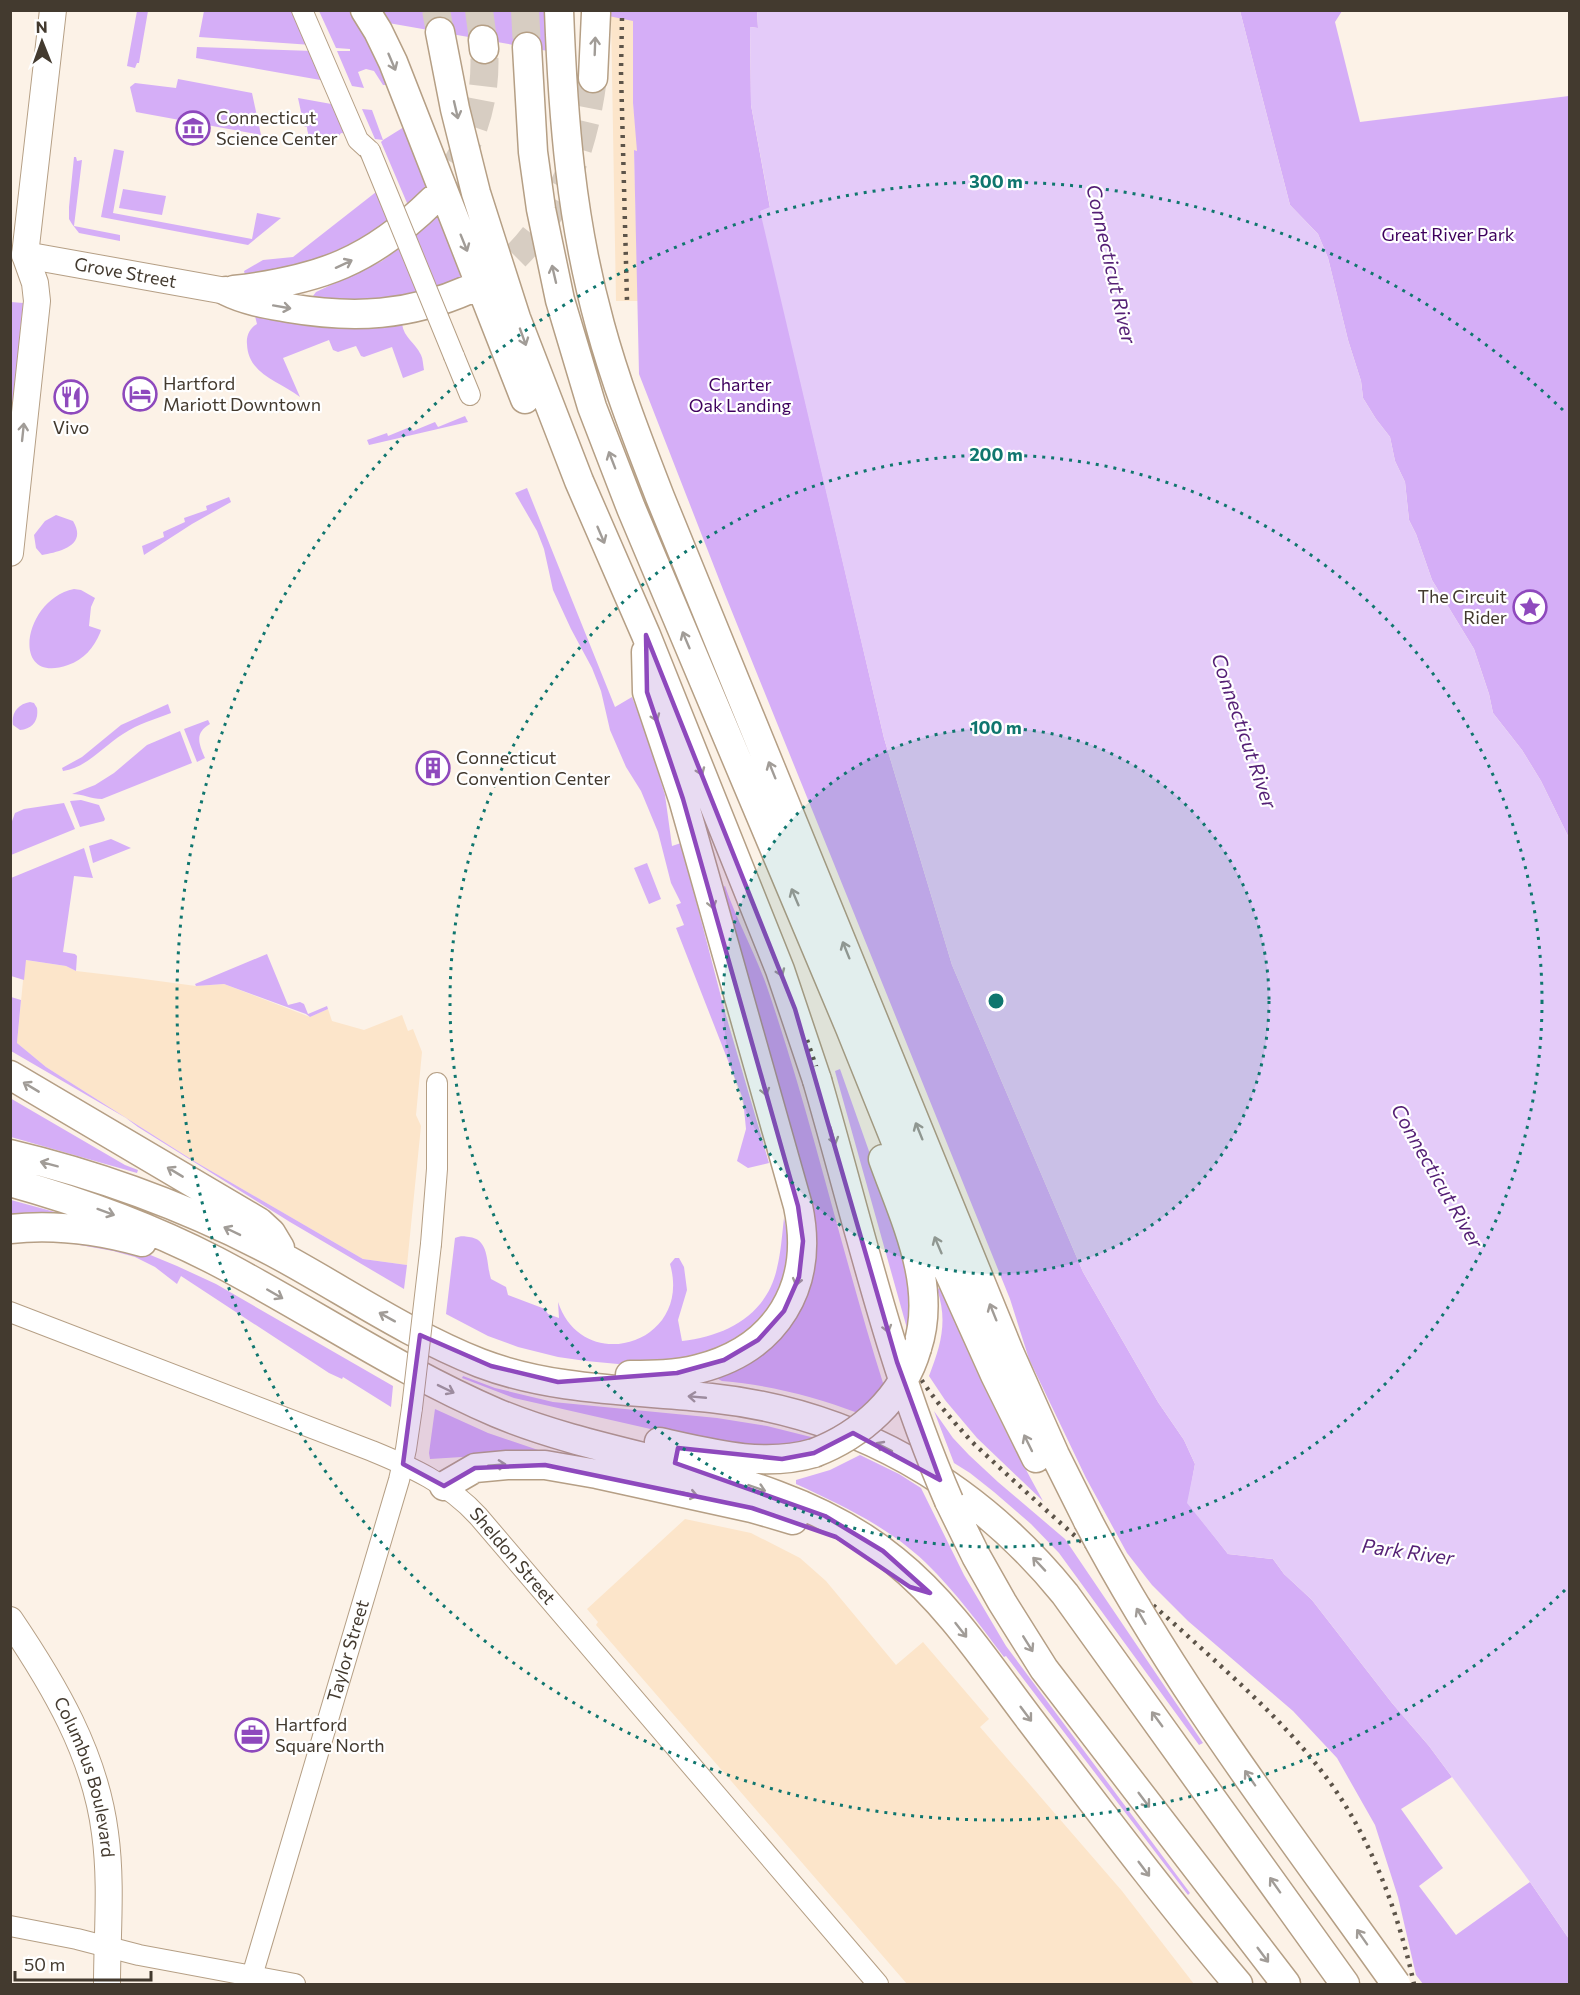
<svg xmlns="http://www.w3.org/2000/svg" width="1580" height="1995" font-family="Commissioner,sans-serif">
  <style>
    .built { fill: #fce5ca }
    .green { fill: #d5aef7 }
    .water { fill: #e4cbf9 }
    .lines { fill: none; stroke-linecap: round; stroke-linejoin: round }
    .highway-tunnel { stroke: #d7cdc2; stroke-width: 28; stroke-dasharray: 28 14; stroke-linecap: butt }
    .minor-casing { stroke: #b59f85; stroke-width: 22 }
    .major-casing { stroke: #b59f85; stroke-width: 28 }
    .highway-casing { stroke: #b59f85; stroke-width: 31 }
    .minor { stroke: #fff; stroke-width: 20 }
    .major { stroke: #fff; stroke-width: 26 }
    .highway { stroke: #fff; stroke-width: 28 }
    .rail { stroke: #5d5449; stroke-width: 4.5; stroke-dasharray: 3 6; stroke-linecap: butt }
    .minor-bridge-casing { stroke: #b59f85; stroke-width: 22; stroke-linecap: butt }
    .highway-bridge-casing { stroke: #b59f85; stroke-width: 31; stroke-linecap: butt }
    .minor-bridge { stroke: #fff; stroke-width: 20 }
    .highway-bridge { stroke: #fff; stroke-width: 28 }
    .oneway { stroke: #a19c97 }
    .marked { fill: #8e49bd; fill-opacity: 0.2; stroke: #8e49bd; stroke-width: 4.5; stroke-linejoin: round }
    .ring { fill: none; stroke: #0f766e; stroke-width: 3; stroke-dasharray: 3 6 }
    .labels { text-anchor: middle; stroke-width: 4.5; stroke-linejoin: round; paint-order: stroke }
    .poi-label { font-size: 18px; fill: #433a2f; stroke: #fff; text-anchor: start }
    .park-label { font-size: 18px; fill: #3e005d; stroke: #fff }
    .street-label { font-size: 18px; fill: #433a2f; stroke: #fff }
    .water-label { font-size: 20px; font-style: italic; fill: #541f75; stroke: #fff }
    .centre { fill: #0f766e; stroke: #fff; stroke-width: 3 }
    .ring-label { font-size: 18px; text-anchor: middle; font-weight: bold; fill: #0f766e; stroke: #fff; stroke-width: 4.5; stroke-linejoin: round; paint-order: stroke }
  </style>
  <rect width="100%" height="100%" fill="#fcf2e7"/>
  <!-- built -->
  <path class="built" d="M611 16 633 20V103L638 152 634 150 638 301H616Z
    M25 960 66 966 76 971 136 978 196 986 224 984 310 1017 328 1009 332 1021 364 1030 402 1015 408 1031 413 1029 422 1052 416 1115 421 1126 407 1265 363 1259 194 1161 46 1067 17 1043Z
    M685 1519 751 1533 800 1558 826 1581 896 1665 923 1642 989 1719 980 1727 1122 1891 1194 1984H907L596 1625 598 1622 587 1609Z"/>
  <!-- green -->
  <path class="green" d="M137 11H148L139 63H137L135 68 127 66Z
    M204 11H296L312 45 199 37Z
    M319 11H547L548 51 354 17 372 50 386 85H383L374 71 366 69 358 72 364 88 352 86 337 51H350V49L336 48Z
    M584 11H757L758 28 750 27 751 105 770 208 761 211 884 738 952 965 1083 1272 1158 1402 1184 1440 1195 1464 1188 1503 1228 1554 1273 1559 1284 1574 1312 1600 1392 1703 1429 1746 1452 1777 1401 1809 1443 1868 1419 1886 1456 1935 1530 1882 1569 1939V1984H1423L1416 1975 1398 1897 1375 1825 1337 1758 1293 1711 1188 1621 1152 1585 1127 1553 1086 1478 1029 1359 1010 1299 724 592 639 374 634 150 637 151 633 103V21Z
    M1240 11H1342L1335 22 1360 122 1569 96V838L1541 781 1522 750 1493 713 1489 694 1474 649 1432 580 1416 534 1409 520 1405 482 1395 461 1390 437 1376 419 1363 398 1361 381 1348 340 1328 258 1318 234 1290 205Z
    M197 47 313 51 326 81 196 58Z
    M178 79 252 93 261 135 136 112 130 87 135 83 176 88Z
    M298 98 337 105 350 134 341 133C332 148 307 146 307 127L304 126Z
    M362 109 372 110 383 140 404 127 429 190 410 210 381 142 383 140 375 139Z
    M114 149 124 151 113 213 252 239 257 213 281 218 248 245 101 217Z
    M74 157H76L77 161 82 160 74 226 120 235V241L79 233 72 224 69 219V207Z
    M123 189 166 196 162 215 119 208Z
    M376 192 390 228 317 266 245 275 244 271 263 260 293 257Z
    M438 211 467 283 400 303 315 298 313 296 316 292 382 261 409 241Z
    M11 302 23 303 11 422 10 302Z
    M255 316 348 327 371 328 402 324C404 338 415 342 421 355 423 359 423 365 424 370L403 378 392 347 364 357 361 356 356 346 338 352 333 350 329 340 283 358 300 397C280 381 248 375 247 344 246 336 250 328 257 324Z
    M465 416 468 422 369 445 367 440 387 433 388 436 410 427 413 431 435 422 438 427Z
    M527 488 615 707 632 697 646 733 665 795 672 846 681 843 725 1012 769 1163 748 1168 737 1161 746 1129 743 1099 676 928 684 925 676 905 681 903 671 883 658 832 641 791 626 767 610 730 601 691 592 668 571 629 553 590 544 549 537 531 515 493Z
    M229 497 231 502 192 524 144 555 142 546 164 537 163 532 185 522 184 518 207 510 206 506Z
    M56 515 73 521C88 546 59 552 42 555L36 548 34 535 45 521Z
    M74 589 81 590 95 598 91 607 89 626 101 630 100 633C94 647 84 660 68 665 9 686 23 599 74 589Z
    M30 702 34 703 37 708C39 721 32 729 20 730L13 725C11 713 18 704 30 702Z
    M168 704 171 713C155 719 138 724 123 734 104 746 86 768 63 771L62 768 82 757 121 725Z
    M208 720 210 724C194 733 199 744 205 758L197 762 184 729Z
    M180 731 192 763 102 799C91 799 83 794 72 794L95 785 114 773 147 745Z
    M81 800 99 805 105 819 104 821 80 827 70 801Z
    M64 803 75 829 11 855V824L15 813 24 809Z
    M111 839 131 848 93 863 89 846Z
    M84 848 93 878 74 876 63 952 75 954 77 956 76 971 66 966 26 960 24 980 11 976V878Z
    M647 863 661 899 649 904 634 868Z
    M725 886C737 921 755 953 767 987 812 1118 842 1254 884 1386L858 1413C813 1396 769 1385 722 1381L718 1379 717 1375 805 1298 721 888Z
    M267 954 288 1005 300 1002 304 1004 308 1014 327 1006 328 1009 310 1017 306 1014 224 984 196 986 195 984Z
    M11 997 21 1000 17 1043 46 1067 194 1161 363 1259 407 1265 404 1289 290 1222 138 1127 126 1118 11 1051Z
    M840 1069 870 1154 910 1274 908 1332 836 1075 835 1071Z
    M10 1098 125 1165 138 1170 137 1173 11 1137Z
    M11 1200 88 1221H11Z
    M784 1218 791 1250 781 1292 758 1325 726 1347 680 1359 618 1364 586 1361 558 1357 518 1347 488 1336 446 1314 455 1238C460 1236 463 1236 469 1237 490 1239 486 1264 491 1279L506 1287 508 1295 545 1309 548 1314 559 1318 558 1302C583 1377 693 1344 670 1264L675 1258H679L684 1267 687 1290 678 1320 682 1341C726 1336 767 1315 777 1268 781 1252 782 1235 784 1218Z
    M51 1235 148 1254 177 1266 216 1284 393 1386 391 1407 343 1377 342 1379 329 1373 181 1276 177 1284 155 1267 135 1257 113 1251 52 1240 11 1243 10 1240Z
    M942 1287C969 1361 1005 1432 1043 1501L977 1438 945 1400 929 1376C941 1345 948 1321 937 1289Z
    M463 1376 495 1388 553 1402 717 1418 767 1426 815 1438 784 1449 721 1445 514 1398 462 1378Z
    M435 1409 488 1433 544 1452 430 1459 429 1453Z
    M934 1411 953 1438 969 1455 998 1482 1065 1539 1203 1743 1199 1745 1059 1553 1031 1524 994 1492 970 1473 954 1463Z
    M860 1455 899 1474 921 1488 964 1575 1006 1646 1190 1893 1188 1895 1006 1656 1004 1657C979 1624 955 1591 925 1562 888 1527 842 1505 796 1484V1480L830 1470Z"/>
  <!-- water -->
  <path class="water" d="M757 11H1240L1290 205 1318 234 1328 258 1348 340 1361 381 1363 398 1376 419 1390 437 1395 461 1405 482 1409 520 1416 534 1432 580 1474 649 1489 694 1493 713 1522 750 1541 781 1569 838V1939L1530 1882 1429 1746 1392 1703 1312 1600 1284 1574 1273 1559 1228 1554 1187 1503 1195 1464 1184 1440 1158 1402 1083 1272 952 965 884 738 760 211 770 207 751 105 750 27 758 28Z"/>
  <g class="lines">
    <!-- highway-tunnel -->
    <path class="highway-tunnel" d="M436 10 440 32
      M479 10 483 40
      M525 10 527 47
      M433 200C467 155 488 107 484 49
      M483 283C552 238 583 158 593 78"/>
    <defs>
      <g id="minor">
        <path d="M302 10 355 133 358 140 370 151"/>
        <path d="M454 356 470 395"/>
        <path d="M431 1244 437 1169V1083"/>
        <path id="s1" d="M10 1312 372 1451C411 1467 449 1484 478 1516L878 1984"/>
        <path d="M10 1926 77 1939 139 1955 295 1984"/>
        <path id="s2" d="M252 1976 399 1480 406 1449 412 1408"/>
      </g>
      <g id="major">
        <path id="s3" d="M25 255 226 291"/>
        <path d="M10 553 37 301 35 283 25 255 53 10"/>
        <path id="s4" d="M10 1620C54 1685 95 1754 105 1833 112 1883 107 1934 107 1984"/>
      </g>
      <path id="highway" d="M365 10 378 31 393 62 525 399
        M559 10C563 119 571 220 600 325 616 384 638 440 660 497L1010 1354 1055 1455 1088 1521
        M440 32 455 109 476 193 516 318 579 481 646 635 780 970 817 1080
        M483 40 484 49
        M527 47 533 152 541 209 560 300 592 407 631 508 850 1028 945 1264 995 1375 1036 1458
        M593 78 596 13
        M234 290C320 280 371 261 433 200
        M226 291C246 301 267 304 289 308 354 319 409 316 470 289
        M10 1075 259 1222 271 1233 280 1248
        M10 1154C103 1176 189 1208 273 1252 342 1289 407 1334 480 1363 553 1391 634 1390 711 1398 853 1413 975 1483 1065 1594L1345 1984
        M883 1159C904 1218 938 1285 917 1348
        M10 1182C82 1202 150 1227 216 1261 310 1310 399 1371 497 1413 627 1467 781 1467 894 1560 949 1604 989 1666 1031 1721 1099 1810 1166 1899 1238 1984
        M10 1229C55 1224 99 1230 142 1242
        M630 1375C653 1375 675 1375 698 1369 777 1349 815 1286 798 1206L683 799 647 692 646 652
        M659 1442C709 1453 763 1468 814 1453
        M444 1486 475 1468 507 1465H545L597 1474 752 1508 793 1520
        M949 1501 976 1556 1002 1602 1044 1669 1286 1984"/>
    </defs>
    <!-- minor casing -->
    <use href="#minor" class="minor-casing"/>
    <!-- major casing -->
    <use href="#major" class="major-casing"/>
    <!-- highway casing -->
    <use href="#highway" class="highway-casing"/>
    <!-- minor -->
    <use href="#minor" class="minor"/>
    <!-- major -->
    <use href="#major" class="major"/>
    <!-- highway -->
    <use href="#highway" class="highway"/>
    <!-- rail -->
    <path class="rail" d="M622 18 621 72 627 301
      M807 1040 822 1084 891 1321C912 1373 934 1400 971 1441 1039 1505 1110 1567 1180 1629 1235 1679 1291 1727 1334 1788 1374 1846 1399 1916 1414 1984"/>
    <defs>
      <path id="minor-bridge" d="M370 151 454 356
        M412 1408 431 1244"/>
      <path id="highway-bridge" d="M817 1080C858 1221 890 1366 949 1501
        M814 1453C861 1435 903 1398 917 1348
        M1088 1521C1174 1685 1289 1833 1396 1984"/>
    </defs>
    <!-- minor-bridge casing -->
    <use href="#minor-bridge" class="minor-bridge-casing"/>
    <!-- highway-bridge casing -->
    <use href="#highway-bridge" class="highway-bridge-casing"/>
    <!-- minor-bridge -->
    <use href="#minor-bridge" class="minor-bridge"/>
    <!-- highway-bridge -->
    <use href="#highway-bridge" class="highway-bridge"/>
  </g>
  <!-- one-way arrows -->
  <defs><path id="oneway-shaft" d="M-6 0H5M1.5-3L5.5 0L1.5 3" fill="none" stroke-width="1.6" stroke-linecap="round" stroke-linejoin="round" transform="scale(1.5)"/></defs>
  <g class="oneway">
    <use href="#oneway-shaft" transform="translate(595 46) rotate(-88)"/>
    <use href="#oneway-shaft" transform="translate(392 62) rotate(67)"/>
    <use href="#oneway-shaft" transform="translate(456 110) rotate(77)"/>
    <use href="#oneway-shaft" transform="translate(464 243) rotate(68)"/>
    <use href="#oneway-shaft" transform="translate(344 264) rotate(-25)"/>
    <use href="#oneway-shaft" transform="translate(554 274) rotate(-103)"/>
    <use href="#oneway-shaft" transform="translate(282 307) rotate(10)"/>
    <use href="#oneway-shaft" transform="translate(523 337) rotate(70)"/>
    <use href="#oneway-shaft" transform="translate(23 432) rotate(-84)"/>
    <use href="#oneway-shaft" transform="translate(612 460) rotate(-111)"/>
    <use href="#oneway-shaft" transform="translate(601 535) rotate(67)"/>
    <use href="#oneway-shaft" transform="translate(686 640) rotate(-113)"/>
    <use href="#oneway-shaft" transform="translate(654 713) rotate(69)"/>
    <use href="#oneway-shaft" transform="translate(699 767) rotate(68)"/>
    <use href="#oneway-shaft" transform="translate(772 770) rotate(-112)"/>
    <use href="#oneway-shaft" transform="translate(795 897) rotate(-113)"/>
    <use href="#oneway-shaft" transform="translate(711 900) rotate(75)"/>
    <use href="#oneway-shaft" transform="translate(846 950) rotate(-112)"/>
    <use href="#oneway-shaft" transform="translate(779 968) rotate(68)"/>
    <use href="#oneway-shaft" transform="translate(31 1087) rotate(-149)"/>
    <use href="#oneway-shaft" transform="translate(764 1087) rotate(74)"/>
    <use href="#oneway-shaft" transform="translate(919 1131) rotate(-112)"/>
    <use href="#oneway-shaft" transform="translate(833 1136) rotate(74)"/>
    <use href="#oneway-shaft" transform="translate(49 1164) rotate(-165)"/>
    <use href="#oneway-shaft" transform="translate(175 1172) rotate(-149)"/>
    <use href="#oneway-shaft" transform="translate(106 1212) rotate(20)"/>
    <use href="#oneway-shaft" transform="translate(232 1231) rotate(-154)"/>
    <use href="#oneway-shaft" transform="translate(938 1245) rotate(-113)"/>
    <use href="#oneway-shaft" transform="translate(798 1277) rotate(104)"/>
    <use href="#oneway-shaft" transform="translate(275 1294) rotate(30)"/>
    <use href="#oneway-shaft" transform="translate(993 1312) rotate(-112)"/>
    <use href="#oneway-shaft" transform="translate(387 1317) rotate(-151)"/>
    <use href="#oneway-shaft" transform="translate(886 1324) rotate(74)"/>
    <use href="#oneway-shaft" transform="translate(446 1389) rotate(26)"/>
    <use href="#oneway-shaft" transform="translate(697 1397) rotate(-175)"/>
    <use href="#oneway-shaft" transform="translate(1028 1443) rotate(-116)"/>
    <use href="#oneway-shaft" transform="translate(884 1447) rotate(-153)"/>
    <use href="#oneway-shaft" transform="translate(497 1465) rotate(-5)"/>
    <use href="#oneway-shaft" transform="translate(757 1488) rotate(19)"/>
    <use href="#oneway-shaft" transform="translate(689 1494) rotate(13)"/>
    <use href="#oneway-shaft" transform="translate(1039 1564) rotate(-133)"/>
    <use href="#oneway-shaft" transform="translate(1141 1616) rotate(-120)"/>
    <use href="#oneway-shaft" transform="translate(961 1630) rotate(52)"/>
    <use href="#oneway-shaft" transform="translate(1028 1644) rotate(58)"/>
    <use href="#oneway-shaft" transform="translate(1026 1714) rotate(53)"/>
    <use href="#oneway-shaft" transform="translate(1157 1719) rotate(-126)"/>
    <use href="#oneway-shaft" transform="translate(1250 1778) rotate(-125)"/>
    <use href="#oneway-shaft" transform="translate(1144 1800) rotate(53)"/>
    <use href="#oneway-shaft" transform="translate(1144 1869) rotate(53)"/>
    <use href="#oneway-shaft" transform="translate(1275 1885) rotate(-125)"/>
    <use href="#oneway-shaft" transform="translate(1362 1937) rotate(-125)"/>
    <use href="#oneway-shaft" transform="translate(1263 1955) rotate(53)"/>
  </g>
  <!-- marked area -->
  <path class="marked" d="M646 635 795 1009 897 1362 940 1480 853 1433 814 1453 782 1459 678 1448 675 1463 825 1516 883 1551 930 1593 910 1587 836 1537 752 1508 545 1465 475 1468 444 1486 403 1464 420 1335 491 1366 558 1382 677 1373 724 1360 758 1340 784 1311 799 1277 803 1241 798 1206 683 799 647 692Z"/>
  <!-- distance rings -->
  <circle cx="996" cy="1001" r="273" fill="#0f766e" fill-opacity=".12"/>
  <g class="ring">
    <circle cx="996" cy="1001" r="273"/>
    <circle cx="996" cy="1001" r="546"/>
    <path d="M1565 1590A819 819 0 1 1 1565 412"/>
  </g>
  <!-- icons -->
  <defs>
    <symbol id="museum-ring" viewBox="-11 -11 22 22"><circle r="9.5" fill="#fff" stroke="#8e49bd" stroke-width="1.5"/><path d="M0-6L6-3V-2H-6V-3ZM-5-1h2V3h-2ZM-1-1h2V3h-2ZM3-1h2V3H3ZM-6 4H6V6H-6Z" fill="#8e49bd"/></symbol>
    <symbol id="hotel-ring" viewBox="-11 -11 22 22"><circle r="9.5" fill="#fff" stroke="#8e49bd" stroke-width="1.5"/><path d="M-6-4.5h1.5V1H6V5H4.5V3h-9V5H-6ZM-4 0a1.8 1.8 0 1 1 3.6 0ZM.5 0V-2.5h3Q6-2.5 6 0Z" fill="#8e49bd"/></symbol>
    <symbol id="restaurant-ring" viewBox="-11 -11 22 22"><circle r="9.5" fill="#fff" stroke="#8e49bd" stroke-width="1.5"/><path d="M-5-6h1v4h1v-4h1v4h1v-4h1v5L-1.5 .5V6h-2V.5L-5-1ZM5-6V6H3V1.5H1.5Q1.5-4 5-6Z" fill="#8e49bd"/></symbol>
    <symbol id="sight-ring" viewBox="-11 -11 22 22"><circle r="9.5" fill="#fff" stroke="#8e49bd" stroke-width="1.5"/><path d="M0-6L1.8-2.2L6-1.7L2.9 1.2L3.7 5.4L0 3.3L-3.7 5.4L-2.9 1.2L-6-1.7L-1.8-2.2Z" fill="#8e49bd"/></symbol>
    <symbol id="building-ring" viewBox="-11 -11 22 22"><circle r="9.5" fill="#fff" stroke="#8e49bd" stroke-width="1.5"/><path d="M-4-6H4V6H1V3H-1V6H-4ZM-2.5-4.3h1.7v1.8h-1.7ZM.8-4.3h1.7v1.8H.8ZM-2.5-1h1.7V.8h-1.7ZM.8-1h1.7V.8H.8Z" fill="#8e49bd"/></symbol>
    <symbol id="office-ring" viewBox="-11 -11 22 22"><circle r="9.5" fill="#fff" stroke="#8e49bd" stroke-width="1.5"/><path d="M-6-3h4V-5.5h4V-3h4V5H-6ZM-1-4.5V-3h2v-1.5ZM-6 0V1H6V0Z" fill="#8e49bd"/></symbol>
  </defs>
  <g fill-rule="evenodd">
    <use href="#museum-ring" x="174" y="109" width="38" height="38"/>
    <use href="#hotel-ring" x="121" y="375" width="38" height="38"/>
    <use href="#restaurant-ring" x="52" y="378" width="38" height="38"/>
    <use href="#sight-ring" x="1511" y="588" width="38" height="38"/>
    <use href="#building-ring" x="414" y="749" width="38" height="38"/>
    <use href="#office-ring" x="233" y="1716" width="38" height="38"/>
  </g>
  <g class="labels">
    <!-- poi labels -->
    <g class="poi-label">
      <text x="216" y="124">Connecticut<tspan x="216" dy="21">Science Center</tspan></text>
      <text x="163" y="390">Hartford<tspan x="163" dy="21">Mariott Downtown</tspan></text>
      <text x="71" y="434" text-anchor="middle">Vivo</text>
      <text x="1507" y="603" text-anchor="end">The Circuit<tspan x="1507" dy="21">Rider</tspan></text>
      <text x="456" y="764">Connecticut<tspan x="456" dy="21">Convention Center</tspan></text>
      <text x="275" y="1731">Hartford<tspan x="275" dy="21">Square North</tspan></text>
    </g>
    <!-- park labels -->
    <g class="park-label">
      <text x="1448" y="241">Great River Park</text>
      <text x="740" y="391">Charter<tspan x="740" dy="21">Oak Landing</tspan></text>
    </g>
    <!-- street labels -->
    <g class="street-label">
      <text dy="6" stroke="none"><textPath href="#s3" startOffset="102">Grove Street</textPath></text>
      <text dy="6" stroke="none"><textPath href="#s1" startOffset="566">Sheldon Street</textPath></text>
      <text dy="6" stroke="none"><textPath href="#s2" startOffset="339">Taylor Street</textPath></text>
      <text dy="6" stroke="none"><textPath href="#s4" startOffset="176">Columbus Boulevard</textPath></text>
    </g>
    <!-- water labels -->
    <g class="water-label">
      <text transform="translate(1111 264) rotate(77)" y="7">Connecticut River</text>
      <text transform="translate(1244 731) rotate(71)" y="7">Connecticut River</text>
      <text transform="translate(1437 1176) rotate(60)" y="7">Connecticut River</text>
      <text transform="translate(1408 1552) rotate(8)" y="7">Park River</text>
    </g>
  </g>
  <circle cx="996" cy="1001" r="9" class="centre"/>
  <g class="ring-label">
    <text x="996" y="188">300 m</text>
    <text x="996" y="461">200 m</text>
    <text x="996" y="734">100 m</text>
  </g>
  <!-- border -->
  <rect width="1580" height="1995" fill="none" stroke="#433a2f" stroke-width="24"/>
  <!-- north arrow -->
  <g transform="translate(42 42) rotate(359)" stroke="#ffffff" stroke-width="4.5" paint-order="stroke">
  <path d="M0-4.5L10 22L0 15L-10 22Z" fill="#433a2f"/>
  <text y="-9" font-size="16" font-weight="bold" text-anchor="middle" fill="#433a2f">N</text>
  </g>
  <!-- scale -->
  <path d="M15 1971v9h136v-9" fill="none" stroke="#433a2f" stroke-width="3"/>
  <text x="24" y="1971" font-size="18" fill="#433a2f" stroke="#ffffff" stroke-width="4.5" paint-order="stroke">50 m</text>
</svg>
